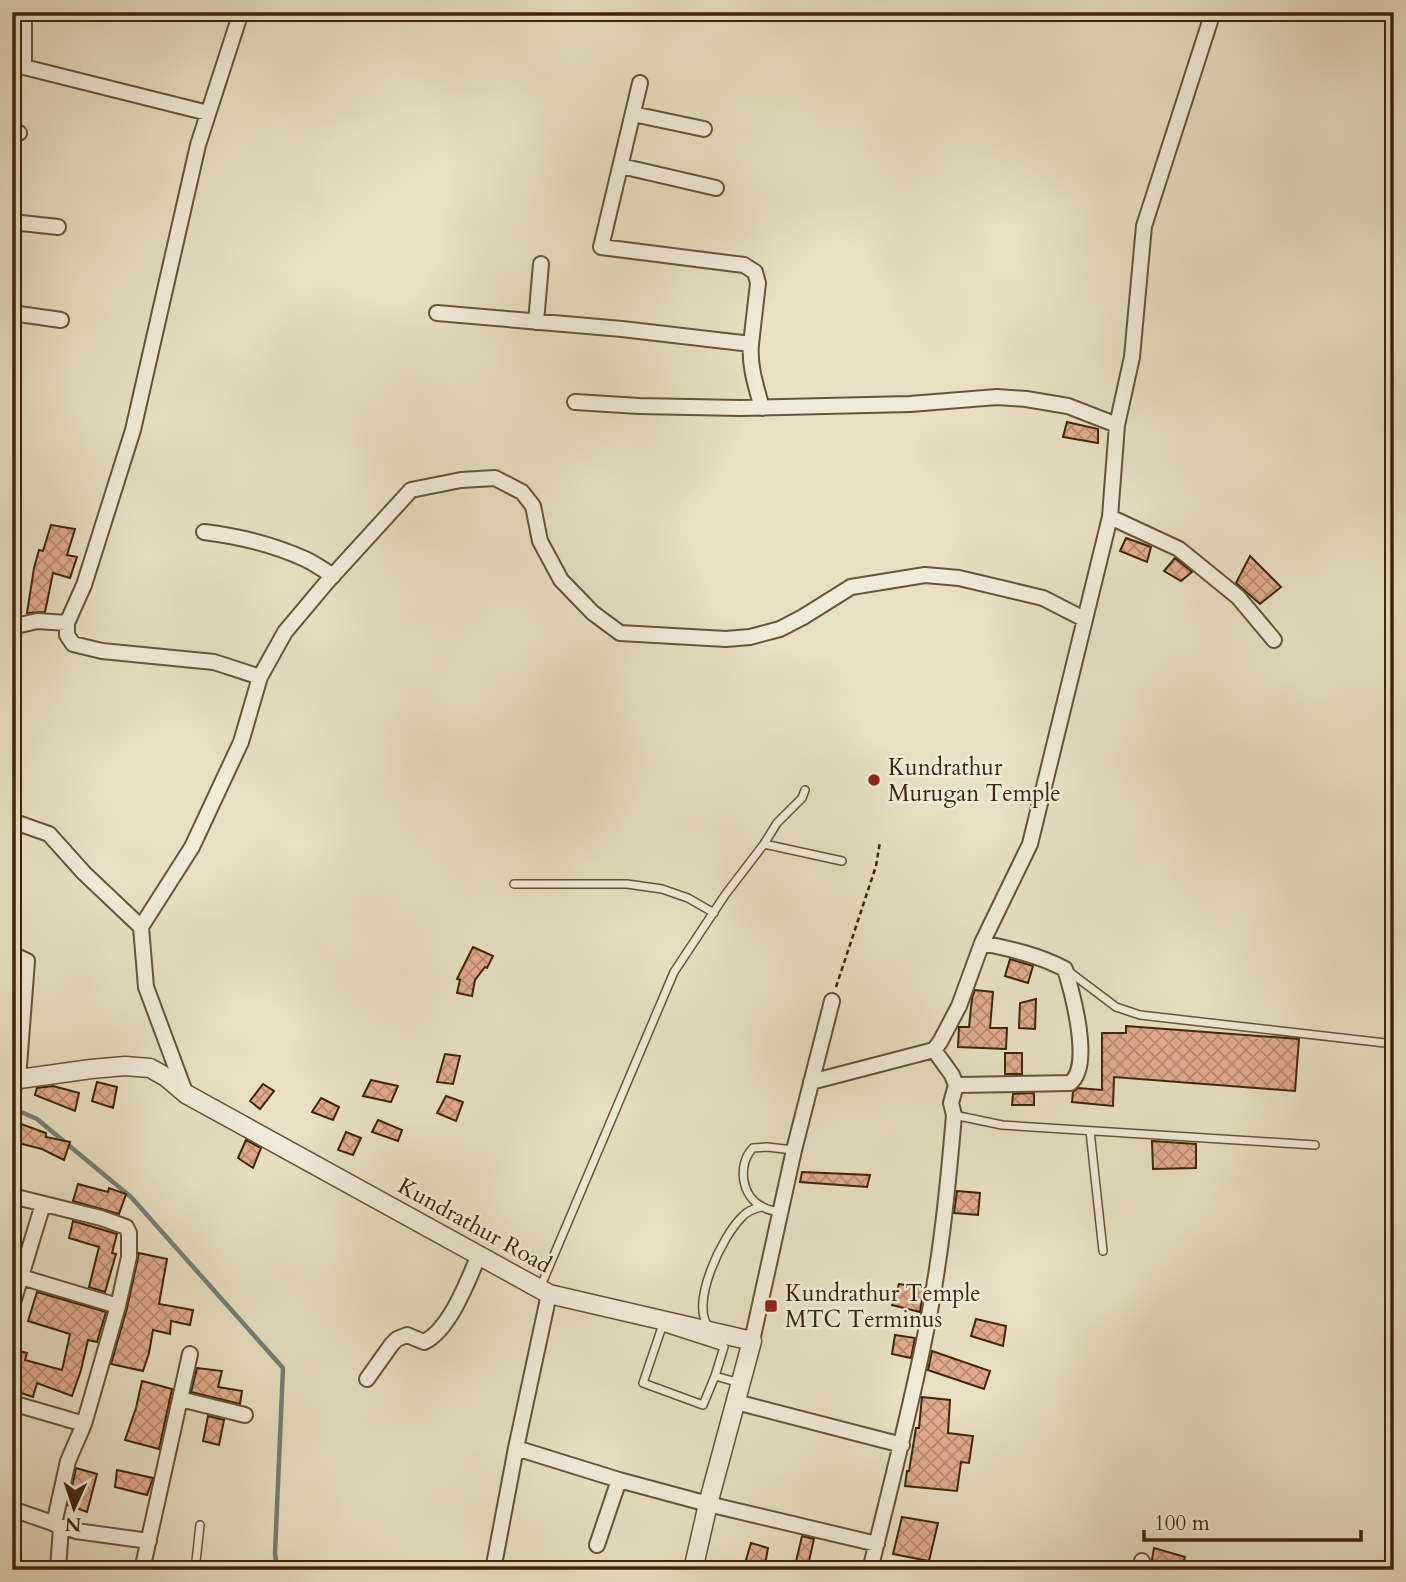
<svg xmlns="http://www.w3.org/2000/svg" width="1406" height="1582" font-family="Cardo,serif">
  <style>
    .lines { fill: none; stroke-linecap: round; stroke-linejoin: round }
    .stream { stroke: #757f75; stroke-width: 4.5 }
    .building { fill: url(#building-cross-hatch); stroke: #3e250b; stroke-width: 2 }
    .service-casing { stroke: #685439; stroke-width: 10 }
    .minor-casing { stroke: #685439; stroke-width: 18 }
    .tertiary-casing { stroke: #685439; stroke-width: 21 }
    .path { stroke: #3e250b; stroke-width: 2.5; stroke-dasharray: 5 3.5; stroke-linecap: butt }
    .service { stroke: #f0ead9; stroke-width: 7 }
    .minor { stroke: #f0ead9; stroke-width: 14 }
    .tertiary { stroke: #f0ead9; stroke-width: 18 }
    .poi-dot { fill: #8f2418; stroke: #f0ead9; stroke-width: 2.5 }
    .labels { text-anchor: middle; stroke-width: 5; stroke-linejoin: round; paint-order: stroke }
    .poi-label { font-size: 23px; fill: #3e250b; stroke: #f0ead9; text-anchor: start }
    .street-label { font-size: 23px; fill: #3e250b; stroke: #f0ead9 }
  </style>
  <defs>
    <pattern id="building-cross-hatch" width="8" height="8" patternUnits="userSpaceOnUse" patternTransform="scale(1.75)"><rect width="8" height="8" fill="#e2ab8e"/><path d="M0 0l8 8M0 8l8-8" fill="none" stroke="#b98b72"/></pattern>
  </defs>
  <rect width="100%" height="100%" fill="#e8dfc4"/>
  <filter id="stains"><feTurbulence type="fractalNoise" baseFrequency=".00286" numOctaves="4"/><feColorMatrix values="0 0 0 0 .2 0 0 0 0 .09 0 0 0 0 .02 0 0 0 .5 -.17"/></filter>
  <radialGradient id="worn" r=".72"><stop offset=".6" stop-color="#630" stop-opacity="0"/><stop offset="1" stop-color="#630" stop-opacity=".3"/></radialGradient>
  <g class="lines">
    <!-- stream -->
    <path class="stream" d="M12 1108 37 1119 131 1197 283 1368 275 1553 277 1570"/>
  </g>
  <!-- building -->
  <path class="building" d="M1067 422 1098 429V443L1063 437Z
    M51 525 75 529 67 555 77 557 70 578 53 573 45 612 27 613 34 568 39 550 43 551Z
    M1126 538 1151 547 1147 562 1120 551Z
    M1250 556 1281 587 1260 604 1236 583Z
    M1175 558 1192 572 1181 581 1164 571Z
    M473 947 493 956 487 968 485 967 475 980 472 996 457 993 460 980 457 979Z
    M1010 959 1033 966 1028 983 1005 976Z
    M975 990 993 992 990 1028H1007L1006 1049 958 1047 959 1027H969L972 998Z
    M1036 999 1035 1029 1019 1028 1020 1003Z
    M1126 1026 1299 1039 1295 1091 1114 1077 1113 1106 1072 1102 1073 1092 1078 1088 1102 1090V1033H1126Z
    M1005 1053H1022V1074H1005Z
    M445 1054 460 1056 453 1084 437 1082Z
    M371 1080 398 1086 391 1102 363 1096Z
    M97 1082 117 1087 113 1108 92 1101Z
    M263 1084 274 1091 260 1109 250 1101Z
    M53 1086 79 1093 75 1111 35 1095 37 1088Z
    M1034 1093V1105H1012L1013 1094Z
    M446 1096 463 1102 456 1121 437 1113Z
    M321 1098 339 1107 333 1120 312 1112Z
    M378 1120 402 1130 398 1141 372 1132Z
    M21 1124 46 1133V1137L70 1142 64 1160 42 1149 18 1143Z
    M346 1132 361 1138 353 1155 338 1150Z
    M246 1140 261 1148 253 1168 238 1158Z
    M1152 1141 1196 1144V1168L1153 1169Z
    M802 1172 870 1175 867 1187 800 1182Z
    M78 1184 108 1192 109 1188 126 1194 119 1214 73 1201Z
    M957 1191 980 1193 978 1215 954 1213Z
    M73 1221 117 1234 112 1253 116 1254 105 1292 89 1287 99 1247 69 1238Z
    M139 1253 167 1259 159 1304 193 1310 190 1325 171 1321 170 1334 153 1330 149 1353 143 1371 111 1364 127 1308Z
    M899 1284 924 1288 920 1312 892 1305Z
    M37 1292 106 1312 97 1342 88 1340 81 1370 72 1396 37 1383 33 1397 12 1390V1349L27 1353 25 1360 62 1370 70 1334 28 1321Z
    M976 1319 1006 1326 1003 1346 971 1336Z
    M895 1335 915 1338 911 1358 892 1354Z
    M932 1351 990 1371 984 1389 928 1370Z
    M197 1368 222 1371 218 1387 242 1391 240 1404 191 1392Z
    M142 1381 172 1389 159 1449 125 1440 136 1408Z
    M922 1397 950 1400 948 1433 973 1436 969 1463 961 1462 957 1491 905 1486 907 1471H909L916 1428H919Z
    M208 1416 224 1420 219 1445 203 1441Z
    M76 1468 97 1474 87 1512 68 1505Z
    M117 1470 153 1478 147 1495 115 1487Z
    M902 1517 938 1523 929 1561 893 1554Z
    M802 1536 814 1539 807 1570H794Z
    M751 1543 768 1548 764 1570H743Z
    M1154 1548 1185 1557 1181 1570H1169L1151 1565Z"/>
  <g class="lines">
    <defs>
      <path id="service" d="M764 844 842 861
        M514 884H627L662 889 688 898 714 913
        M1067 970 1116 1007 1140 1015 1394 1044
        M954 1115 1002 1125 1315 1145
        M1090 1131 1103 1251
        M780 1212C774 1211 768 1210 763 1207 741 1197 737 1164 753 1148L767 1147 794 1150
        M540 1288 674 972 725 895 764 844 777 823 802 798 805 790
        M709 1327C689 1304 723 1235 742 1217 747 1211 753 1209 761 1207
        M715 1376 724 1347 662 1327 643 1383 703 1405 715 1376 740 1383
        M195 1570 200 1525"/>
      <path id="minor" d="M24 12V67L208 113
        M241 12 198 145 133 430 84 585 67 623V635L73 644 102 651 214 662 260 677
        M640 83 601 247 744 265 755 272 758 283 751 344
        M633 114 704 129
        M12 131 19 133
        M621 166 716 188
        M12 222 58 227
        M12 313 61 320
        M437 313 622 329 751 344C749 366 756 386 762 408
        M536 322 541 264
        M575 402 639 406 740 408 910 404 997 397 1026 399 1068 406 1117 425
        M1110 517 1179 549 1238 597 1274 640
        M204 532C237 536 274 545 305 559 314 563 324 570 333 576
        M12 627 37 621 67 623
        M12 821 49 834 84 873 141 927
        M12 954 27 961 18 1079 12 1090
        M811 1082 934 1050 940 1042 959 1006 982 943 1030 844 1110 517 1117 425 1132 357 1144 226 1213 12
        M956 1085 1070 1083C1093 1067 1072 992 1065 969 1038 955 1011 949 982 943
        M185 1092 146 987 141 927 192 847 241 742 260 677 285 632 327 582 411 490 461 480 495 478 522 492 533 506 540 541 561 580 593 613 620 633 726 639 750 637 780 629 803 617 851 587 925 575 959 578 1043 598 1084 619
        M12 1196 101 1218 126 1227 129 1233V1257L118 1306 84 1424 68 1461 54 1524
        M21 1277 118 1306
        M12 1306 43 1204
        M752 1341 794 1150 832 1001
        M367 1379 392 1344 397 1339 407 1335 424 1342C450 1330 468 1280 479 1255
        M180 1399 245 1415
        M736 1402 902 1445
        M12 1403 84 1424
        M516 1448 619 1480 708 1504 877 1544
        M12 1509 76 1531 149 1541
        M597 1545 619 1480
        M58 1570 61 1527
        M142 1570 190 1354
        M493 1570 516 1448 549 1294
        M870 1570C890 1489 911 1408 927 1326 941 1257 948 1186 954 1115L951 1103 956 1085 952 1075 934 1050
        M1140 1570 1142 1561"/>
      <path id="tertiary" d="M12 1080 91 1069 125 1066 150 1068 166 1077 186 1094 549 1294 752 1341 708 1504 693 1570"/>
    </defs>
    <!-- service casing -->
    <use href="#service" class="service-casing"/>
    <!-- minor casing -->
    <use href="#minor" class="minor-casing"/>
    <!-- tertiary casing -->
    <use href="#tertiary" class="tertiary-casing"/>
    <!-- path -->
    <path class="path" d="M836 987 876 866 880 842"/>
    <!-- service -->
    <use href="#service" class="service"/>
    <!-- minor -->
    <use href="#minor" class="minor"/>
    <!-- tertiary -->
    <use href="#tertiary" class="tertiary"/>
  </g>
  <!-- markers -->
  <g class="poi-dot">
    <circle cx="874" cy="780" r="7"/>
    <rect x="764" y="1299" width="14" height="14" rx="3.5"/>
  </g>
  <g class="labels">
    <!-- poi labels -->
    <g class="poi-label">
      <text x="888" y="775">Kundrathur<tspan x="888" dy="26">Murugan Temple</tspan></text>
      <text x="785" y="1301">Kundrathur Temple<tspan x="785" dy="26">MTC Terminus</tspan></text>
    </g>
    <!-- street labels -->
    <g class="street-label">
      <text transform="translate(475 1225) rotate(29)" y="8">Kundrathur Road</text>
    </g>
  </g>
  <!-- margin -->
  <rect width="1406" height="1582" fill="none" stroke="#e8dfc4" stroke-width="42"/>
  <rect x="14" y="14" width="1378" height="1554" fill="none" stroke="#3e250b" stroke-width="3.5"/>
  <rect x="21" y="21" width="1364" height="1540" fill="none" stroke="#3e250b" stroke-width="2"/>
  <!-- north arrow -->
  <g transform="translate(74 1508) rotate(183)" stroke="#f0ead9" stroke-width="5" paint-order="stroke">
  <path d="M0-5L12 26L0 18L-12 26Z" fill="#3e250b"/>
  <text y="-10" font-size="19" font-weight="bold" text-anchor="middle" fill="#3e250b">N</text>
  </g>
  <!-- scale -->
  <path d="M1144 1530v10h217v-10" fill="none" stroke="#3e250b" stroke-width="3.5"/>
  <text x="1154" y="1530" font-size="21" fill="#3e250b" stroke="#f0ead9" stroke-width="5" paint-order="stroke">100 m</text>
  <rect width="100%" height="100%" filter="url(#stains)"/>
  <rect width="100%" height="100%" fill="url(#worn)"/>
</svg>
